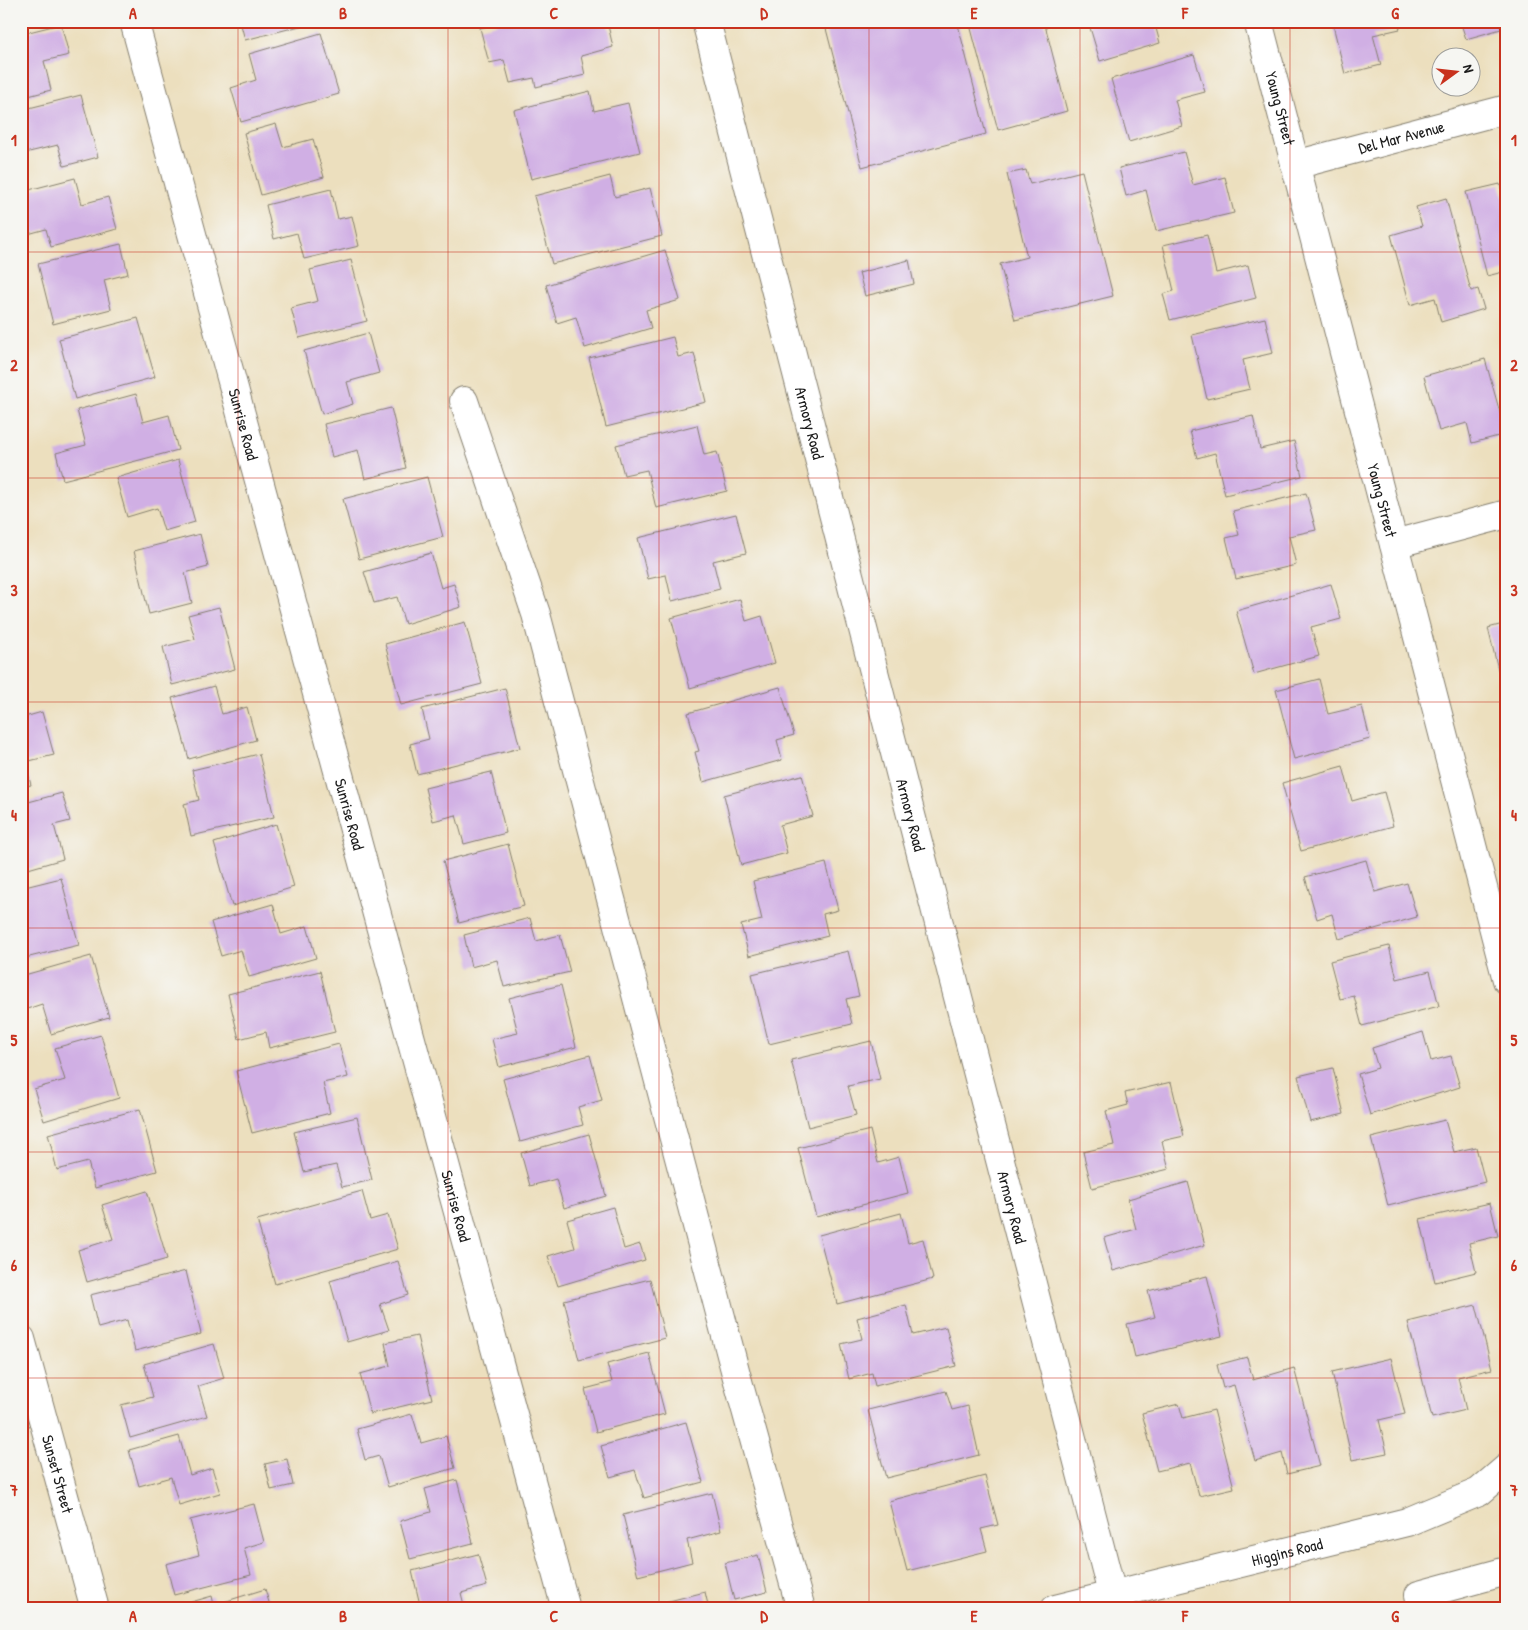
<svg xmlns="http://www.w3.org/2000/svg" width="1528" height="1630" font-family="'Patrick Hand',sans-serif">
  <style>
    .building { fill: #d0afe4 }
    .lines { fill: none; stroke-linecap: round; stroke-linejoin: round }
    .minor-casing { stroke: #847e6d; stroke-width: 30 }
    .major-casing { stroke: #847e6d; stroke-width: 30 }
    .minor { stroke: #fff; stroke-width: 28 }
    .major { stroke: #fff; stroke-width: 28 }
    .grid { fill: none; stroke: #c8321e; stroke-width: 1; stroke-opacity: 0.55 }
    .labels { text-anchor: middle; stroke-width: 5; stroke-linejoin: round; paint-order: stroke }
    .street-label { font-size: 16px; fill: #1c1c1c; stroke: #f6f6f2 }
    .neatline { fill: none; stroke: #c8321e; stroke-width: 2 }
    .grid-label { font-size: 16px; text-anchor: middle; font-weight: bold; fill: #c8321e }
  </style>
  <rect width="100%" height="100%" fill="#f6f6f2"/>
  <filter id="ink" filterUnits="userSpaceOnUse"><feTurbulence type="fractalNoise" baseFrequency=".02" numOctaves="2"/><feDisplacementMap in="SourceGraphic" scale="10" xChannelSelector="R" yChannelSelector="G"/><feConvolveMatrix kernelMatrix="1 2 1 2 8 2 1 2 1" color-interpolation-filters="sRGB"/></filter>
  <filter id="wash" filterUnits="userSpaceOnUse"><feTurbulence type="fractalNoise" baseFrequency=".0096" numOctaves="4" result="noise"/><feDisplacementMap in="SourceGraphic" scale="20" xChannelSelector="R" yChannelSelector="G"/><feGaussianBlur stdDeviation="1.12" result="paint"/><feColorMatrix in="noise" values="0 0 0 0 0 0 0 0 0 0 0 0 0 0 0 0 0 1.4 0 .05"/><feComposite in="paint" operator="in"/></filter>
  <g filter="url(#wash)">
    <rect width="100%" height="100%" fill="#ecdfbe"/>
    <g id="blocks">
      <!-- building -->
      <path class="building" d="M240 21H307L308 24 245 40Z
        M508 21H607L613 47 581 56 585 75 536 87 534 78 510 83 504 60 489 63 480 28Z
        M824 21H957L986 134 862 167Z
        M969 21H1044L1067 111 998 130Z
        M1088 21H1154L1160 43 1100 61Z
        M1332 21H1398L1400 29 1373 35 1381 65 1345 74Z
        M1460 21H1498L1501 29 1466 39Z
        M61 24 69 55 44 61 51 90 21 98V34Z
        M321 33 339 94 241 122 231 88 256 80 249 54Z
        M1194 55 1205 92 1175 100 1182 126 1129 142 1111 79Z
        M590 91 594 111 628 103 640 152 531 179 514 110Z
        M81 95 98 157 64 166 58 145 21 154V110Z
        M276 124 283 147 313 139 324 177 261 195 244 133Z
        M1184 152 1193 185 1225 177 1234 213 1156 231 1146 190 1126 196 1119 168Z
        M1026 170 1030 184 1082 171 1113 296 1015 320 1000 264 1027 257 1007 174Z
        M610 176 615 197 650 188 662 236 552 264 534 196Z
        M75 178 82 204 108 197 117 229 51 247 46 229 28 234 21 209V192Z
        M1500 184 1507 209V271L1487 276 1466 192Z
        M331 189 338 219 352 216 359 246 304 259 297 233 274 239 266 205Z
        M1446 198 1471 291 1478 289 1484 309 1441 322 1435 298 1410 305 1391 235 1422 226 1416 207Z
        M1207 235 1216 273 1248 265 1256 298 1170 320 1163 294 1174 291 1163 245Z
        M121 244 128 274 104 280 111 309 53 324 38 264Z
        M665 250 680 300 646 310 651 328 585 348 576 317 557 323 546 285Z
        M351 260 367 321 299 338 291 308 318 301 310 270Z
        M909 260 914 284 865 296 859 273Z
        M138 318 155 377 75 399 59 339Z
        M1265 318 1273 353 1243 360 1250 389 1207 399 1192 335Z
        M368 333 379 373 347 382 353 404 322 414 304 351Z
        M673 337 678 357 694 353 706 402 606 427 589 358Z
        M1485 359 1506 434 1472 443 1467 423 1439 431 1424 376Z
        M136 394 143 422 169 415 178 450 63 480 56 453 86 445 77 410Z
        M391 408 406 468 365 479 358 450 332 457 324 424Z
        M1253 416 1260 449 1294 441 1302 476 1225 495 1215 453 1197 458 1190 431Z
        M697 425 704 455 717 452 727 491 656 508 647 470 624 475 616 445Z
        M178 460 195 522 164 531 157 508 127 517 116 478Z
        M427 477 443 537 359 559 343 499Z
        M1306 493 1316 530 1289 536 1296 565 1236 579 1226 538 1239 535 1233 511Z
        M736 514 746 553 713 561 720 589 672 601 666 575 648 579 638 538Z
        M200 534 208 567 185 573 192 603 149 614 134 551Z
        M431 553 441 588 454 584 461 607 405 624 397 597 374 603 364 572Z
        M1331 584 1341 619 1311 627 1319 656 1254 674 1236 611Z
        M740 599 746 621 762 616 775 663 690 688 671 618Z
        M219 607 235 669 172 685 163 647 195 639 188 615Z
        M465 622 482 684 401 705 385 644Z
        M1507 623V693L1504 694 1488 628Z
        M1319 679 1328 714 1362 706 1370 739 1294 759 1276 690Z
        M214 686 222 714 247 707 256 740 189 759 172 698Z
        M780 687 794 735 777 740 782 760 703 782 695 752 699 751 688 713Z
        M505 688 520 748 417 774 410 744 429 739 422 709Z
        M42 712 54 755 25 762 31 785 21 787V718Z
        M259 754 274 817 191 836 184 804 199 800 192 770Z
        M1343 766 1352 801 1384 792 1393 826 1301 851 1282 783Z
        M491 772 506 833 464 844 456 815 433 821 425 788Z
        M802 775 813 816 780 825 787 853 741 865 724 795Z
        M62 793 70 821 54 825 63 859 21 871V804Z
        M276 824 294 887 232 906 214 843Z
        M508 844 524 906 459 923 443 861Z
        M1366 860 1375 892 1407 883 1417 917 1339 939 1332 914 1317 919 1305 877Z
        M826 863 838 910 823 914 828 936 749 956 741 925 762 920 753 881Z
        M61 878 79 945 21 959V923L25 922 21 910V888Z
        M273 904 281 934 307 926 316 958 249 977 241 950 221 956 211 922Z
        M530 918 536 941 560 935 570 972 504 987 497 960 471 967 464 935Z
        M1389 946 1397 979 1430 971 1439 1006 1362 1026 1354 996 1340 999 1330 961Z
        M848 951 859 996 846 999 852 1024 769 1044 752 974Z
        M91 956 109 1017 51 1034 42 1004 21 1011V976Z
        M320 971 335 1032 269 1048 266 1032 239 1039 228 994Z
        M561 985 576 1047 499 1067 492 1039 518 1033 509 998Z
        M1423 1032 1431 1061 1451 1056 1460 1087 1370 1115 1358 1074 1378 1068 1372 1048Z
        M101 1035 119 1098 44 1121 34 1089 65 1080 55 1048Z
        M871 1041 880 1079 848 1086 856 1115 808 1127 791 1060Z
        M339 1044 348 1077 323 1083 330 1113 252 1133 236 1071Z
        M590 1055 602 1100 578 1107 583 1125 520 1142 503 1079Z
        M1333 1068 1344 1114 1310 1122 1298 1076Z
        M1171 1082 1184 1136 1162 1141 1169 1169 1092 1188 1083 1152 1114 1145 1106 1111 1128 1105 1125 1093Z
        M140 1109 157 1171 95 1188 88 1162 57 1170 48 1134Z
        M357 1117 372 1180 342 1187 336 1165 304 1172 294 1132Z
        M1445 1120 1454 1152 1476 1147 1485 1182 1388 1206 1371 1138Z
        M870 1130 878 1163 899 1157 908 1193 816 1217 798 1148Z
        M589 1134 606 1196 564 1208 556 1179 530 1186 521 1153Z
        M1188 1182 1205 1245 1113 1271 1104 1238 1136 1229 1128 1199Z
        M147 1191 167 1259 87 1282 78 1250 113 1239 102 1205Z
        M362 1191 370 1220 388 1215 398 1249 275 1284 257 1220Z
        M1490 1203 1498 1236 1469 1243 1476 1272 1435 1282 1420 1219Z
        M613 1207 624 1249 640 1244 645 1260 558 1286 548 1256 575 1248 567 1220Z
        M901 1213 908 1243 923 1239 933 1279 837 1304 819 1235Z
        M398 1261 408 1295 380 1304 389 1330 347 1342 330 1281Z
        M186 1271 201 1334 135 1351 127 1320 98 1328 90 1295Z
        M1207 1276 1222 1336 1135 1357 1127 1324 1155 1317 1148 1291Z
        M650 1279 665 1338 579 1360 564 1300Z
        M906 1305 913 1335 946 1327 956 1366 875 1386 872 1373 849 1379 841 1344 862 1339 857 1318Z
        M1476 1305 1492 1369 1458 1377 1466 1410 1432 1418 1408 1322Z
        M417 1336 432 1399 370 1414 360 1374 390 1366 385 1343Z
        M214 1344 224 1378 198 1386 207 1416 130 1438 121 1405 153 1397 144 1364Z
        M649 1353 665 1414 596 1432 585 1389 612 1382 607 1364Z
        M1247 1357 1253 1380 1294 1368 1320 1466 1287 1474 1282 1453 1255 1461 1234 1385 1223 1388 1217 1365Z
        M1391 1358 1405 1414 1379 1420 1387 1453 1352 1460 1332 1372Z
        M946 1391 952 1410 968 1406 979 1455 886 1478 868 1410Z
        M1179 1404 1183 1418 1214 1410 1234 1488 1199 1496 1190 1463 1157 1471 1142 1413Z
        M412 1414 421 1443 446 1436 455 1468 388 1487 379 1456 365 1460 357 1429Z
        M686 1422 703 1482 644 1498 635 1470 610 1477 601 1446Z
        M179 1436 190 1475 212 1468 220 1493 179 1505 171 1477 139 1486 129 1450Z
        M287 1459 293 1485 271 1490 265 1464Z
        M985 1476 998 1525 981 1529 987 1551 907 1571 889 1501Z
        M457 1480 473 1543 410 1559 400 1521 431 1512 425 1489Z
        M712 1493 721 1531 687 1540 692 1562 638 1576 623 1515Z
        M254 1504 264 1542 244 1548 251 1575 174 1595 166 1564 199 1555 190 1520Z
        M478 1554 487 1586 461 1593 465 1609H421L412 1571Z
        M758 1555 767 1592 734 1600 725 1563Z
        M265 1589 271 1609H179L178 1606 212 1596 214 1605Z
        M705 1592 709 1609H646L645 1607Z"/>
    </g>
  </g>
  <g filter="url(#ink)">
    <use href="#blocks" fill-opacity="0" stroke="#847e6d" stroke-width="1"/>
    <g class="lines">
      <defs>
        <g id="minor">
          <path id="s1" d="M134 21 566 1609"/>
          <path id="s2" d="M1258 21 1507 980"/>
          <path id="s3" d="M1295 165 1507 109"/>
          <path d="M464 401 536 614 736 1374 801 1609"/>
          <path d="M1394 544 1507 514"/>
          <path id="s4" d="M21 1339 95 1609"/>
          <path id="s5" d="M1055 1609 1407 1522 1479 1492 1507 1468"/>
          <path d="M1423 1609 1419 1595 1507 1571"/>
        </g>
        <g id="major">
          <path id="s6" d="M706 21 1116 1609"/>
        </g>
      </defs>
      <!-- minor casing -->
      <use href="#minor" class="minor-casing"/>
      <!-- major casing -->
      <use href="#major" class="major-casing"/>
      <!-- minor -->
      <use href="#minor" class="minor"/>
      <!-- major -->
      <use href="#major" class="major"/>
    </g>
  </g>
  <!-- grid -->
  <path class="grid" d="M238 21V1609M448 21V1609M659 21V1609M869 21V1609M1080 21V1609M1290 21V1609M21 252H1507M21 478H1507M21 702H1507M21 928H1507M21 1152H1507M21 1378H1507"/>
  <g class="labels">
    <!-- street labels -->
    <g class="street-label">
      <text dy="6" stroke="none"><textPath href="#s2" startOffset="90">Young Street</textPath></text>
      <text dy="6" stroke="none"><textPath href="#s3" startOffset="110">Del Mar Avenue</textPath></text>
      <text dy="6" stroke="none"><textPath href="#s6" startOffset="415">Armory Road</textPath></text>
      <text dy="6" stroke="none"><textPath href="#s1" startOffset="418">Sunrise Road</textPath></text>
      <text dy="6" stroke="none"><textPath href="#s2" startOffset="495">Young Street</textPath></text>
      <text dy="6" stroke="none"><textPath href="#s1" startOffset="822">Sunrise Road</textPath></text>
      <text dy="6" stroke="none"><textPath href="#s6" startOffset="820">Armory Road</textPath></text>
      <text dy="6" stroke="none"><textPath href="#s1" startOffset="1228">Sunrise Road</textPath></text>
      <text dy="6" stroke="none"><textPath href="#s6" startOffset="1225">Armory Road</textPath></text>
      <text dy="6" stroke="none"><textPath href="#s4" startOffset="140">Sunset Street</textPath></text>
      <text dy="6" stroke="none"><textPath href="#s5" startOffset="239">Higgins Road</textPath></text>
    </g>
  </g>
  <!-- margin -->
  <rect width="1528" height="1630" fill="none" stroke="#f6f6f2" stroke-width="55"/>
  <!-- north arrow -->
  <g transform="translate(1456 72) rotate(75)"><circle r="24" fill="#f6f6f2" stroke="#9f9f9c"/>
  <path d="M0-4L9 19L0 12L-9 19Z" fill="#c8321e"/>
  <text y="-8" font-size="14" font-weight="bold" text-anchor="middle" fill="#1c1c1c">N</text>
  </g>
  <rect x="28" y="28" width="1472" height="1574" class="neatline"/>
  <g class="grid-label">
    <text x="133" y="19">A</text>
    <text x="343" y="19">B</text>
    <text x="554" y="19">C</text>
    <text x="764" y="19">D</text>
    <text x="974" y="19">E</text>
    <text x="1185" y="19">F</text>
    <text x="1395" y="19">G</text>
    <text x="14" y="146">1</text>
    <text x="1514" y="146">1</text>
    <text x="14" y="371">2</text>
    <text x="1514" y="371">2</text>
    <text x="14" y="596">3</text>
    <text x="1514" y="596">3</text>
    <text x="14" y="821">4</text>
    <text x="1514" y="821">4</text>
    <text x="14" y="1046">5</text>
    <text x="1514" y="1046">5</text>
    <text x="14" y="1271">6</text>
    <text x="1514" y="1271">6</text>
    <text x="14" y="1496">7</text>
    <text x="1514" y="1496">7</text>
    <text x="133" y="1622">A</text>
    <text x="343" y="1622">B</text>
    <text x="554" y="1622">C</text>
    <text x="764" y="1622">D</text>
    <text x="974" y="1622">E</text>
    <text x="1185" y="1622">F</text>
    <text x="1395" y="1622">G</text>
  </g>
</svg>
